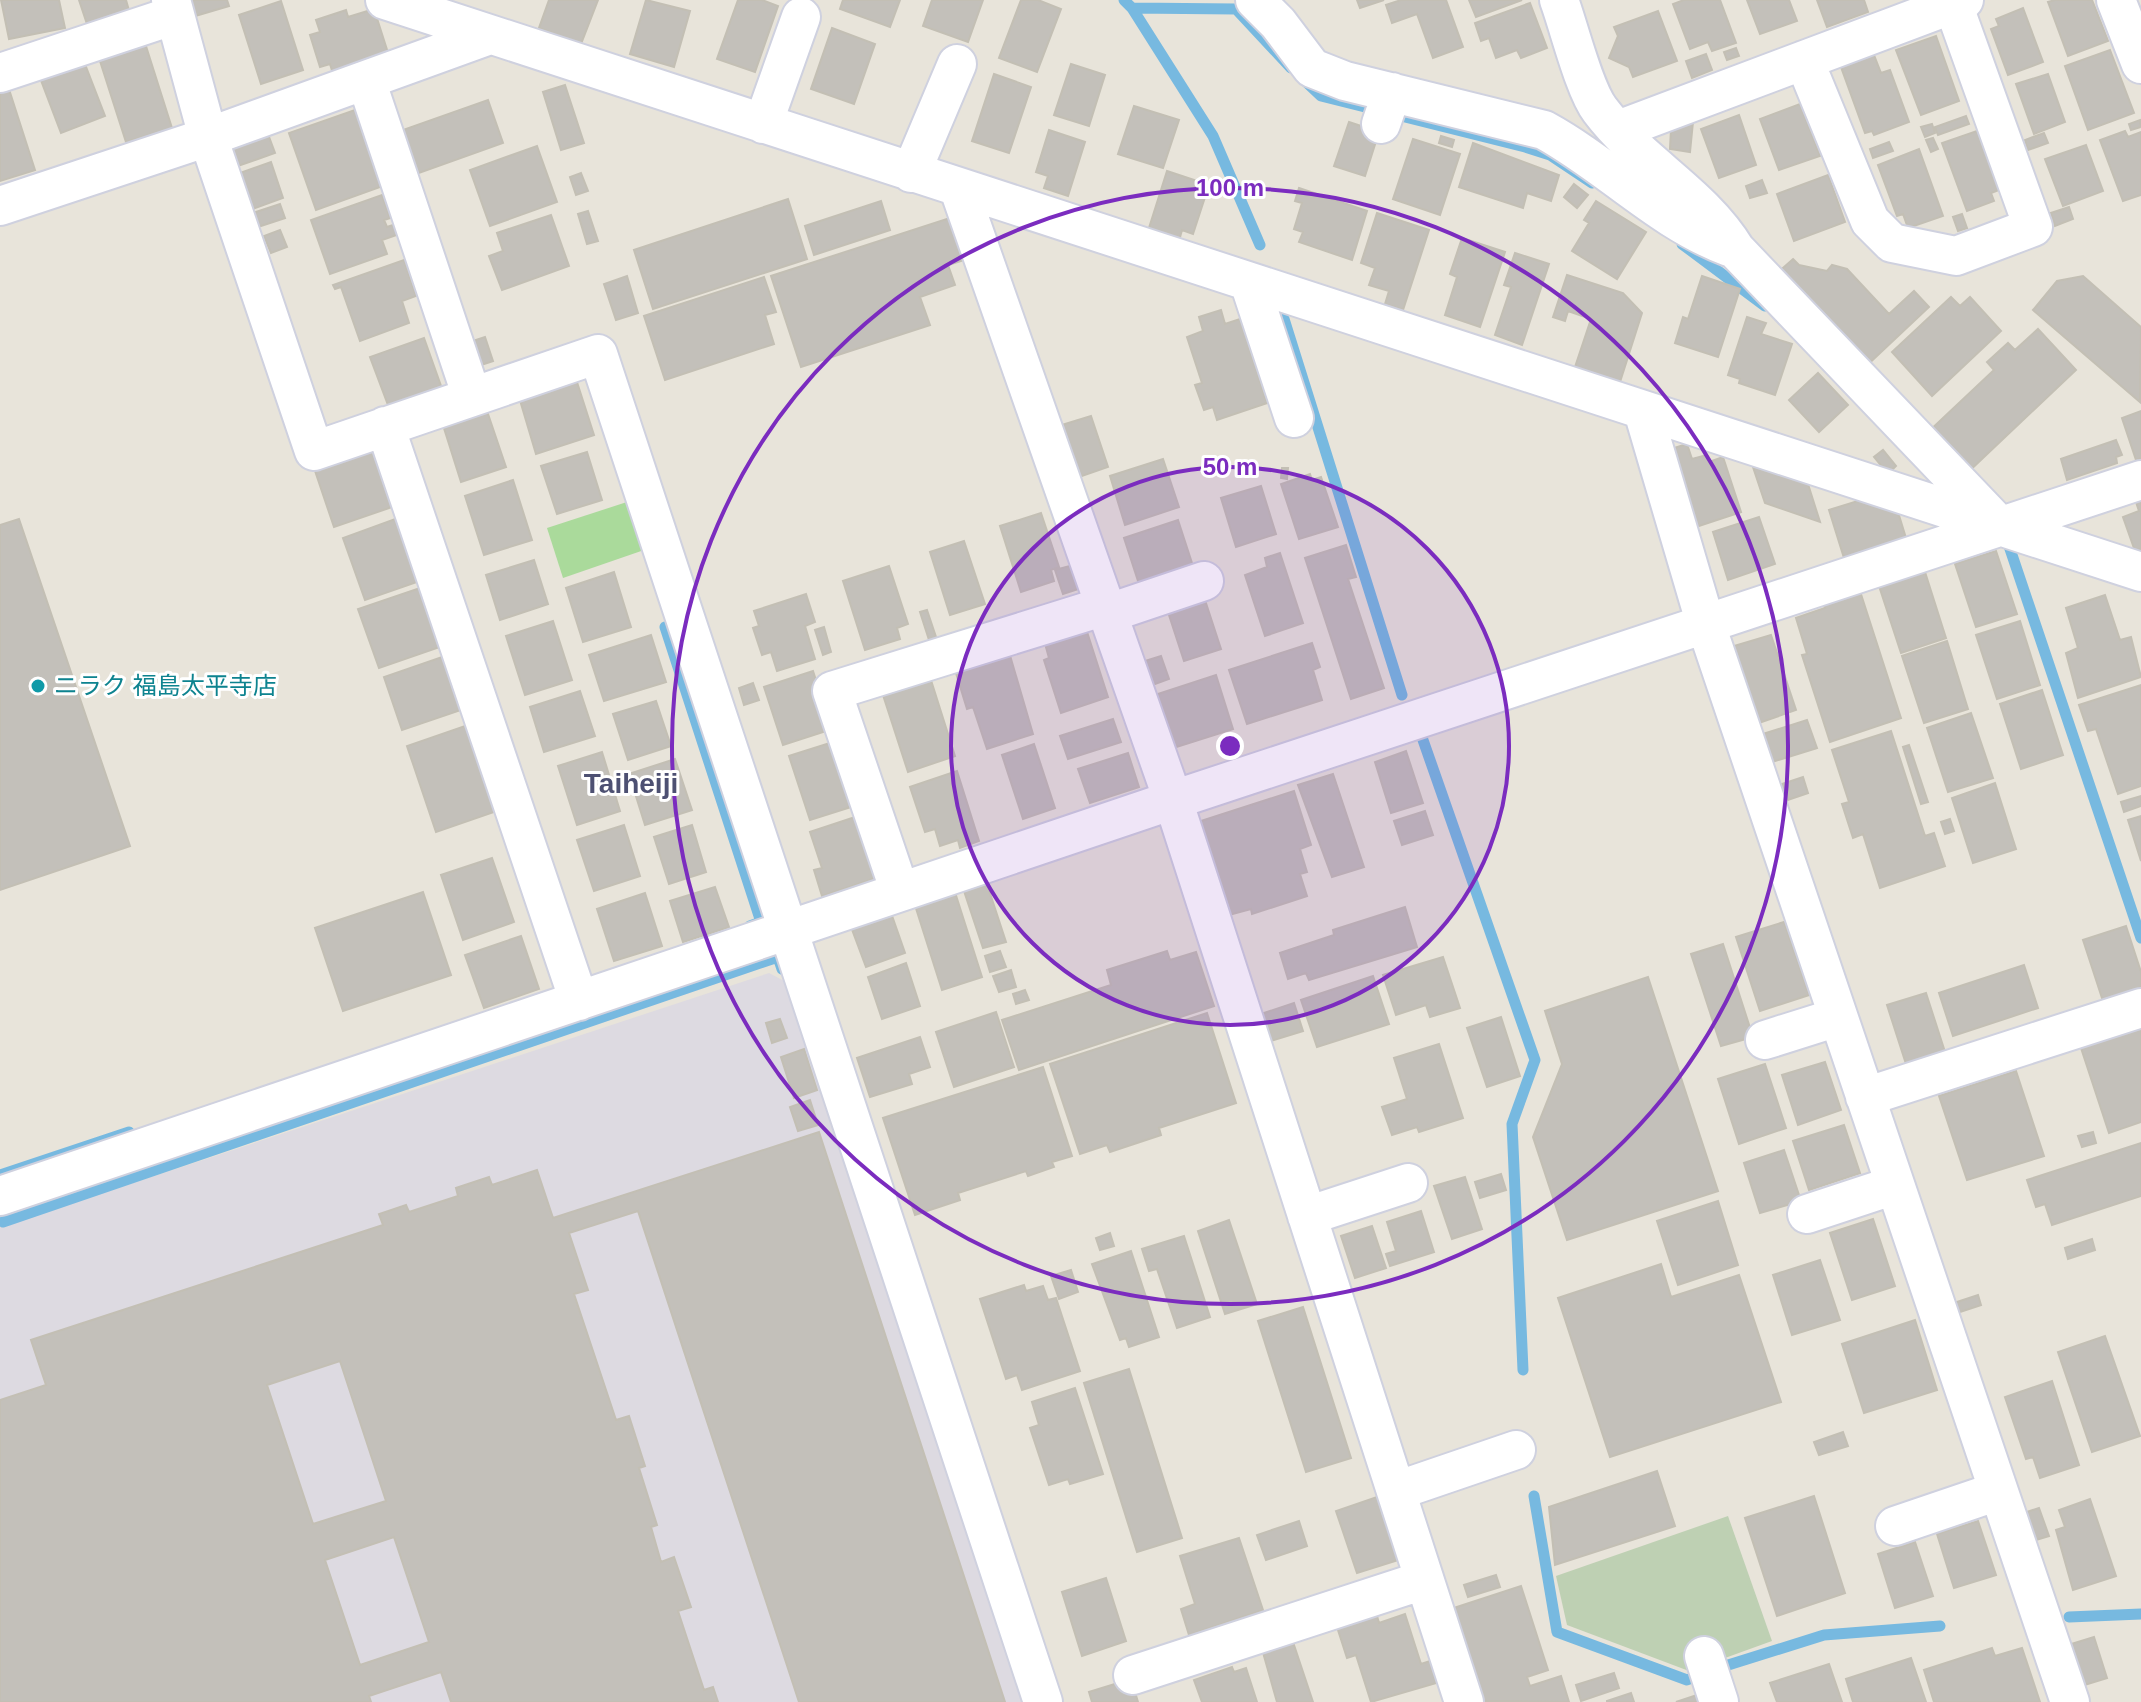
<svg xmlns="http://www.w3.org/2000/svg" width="2141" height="1702" font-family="Helvetica,'Noto Sans JP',sans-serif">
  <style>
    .industrial { fill: #dddae1 }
    .green { fill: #aada9b }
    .cemetery { fill: #bed0b3 }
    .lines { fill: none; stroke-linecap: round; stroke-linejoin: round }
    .stream { stroke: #77b9e0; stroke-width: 11 }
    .building { fill: #c3c0ba; stroke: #c3bfb4; stroke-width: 2; fill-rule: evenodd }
    .minor-casing { stroke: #cfd1df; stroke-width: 42 }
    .minor { stroke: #fff; stroke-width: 38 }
    .ring { fill: none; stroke: #7b2cbf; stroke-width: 4 }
    .culture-dot { fill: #0f9aa8; stroke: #fff; stroke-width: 3 }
    .labels { text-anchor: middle; stroke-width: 6; stroke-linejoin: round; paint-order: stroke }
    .culture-label { font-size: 24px; fill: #0d838f; stroke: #fff; text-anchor: start }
    .quarter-label { font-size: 28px; font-weight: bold; fill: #4d5072; stroke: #fff }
    .centre { fill: #7b2cbf; stroke: #fff; stroke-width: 4 }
    .ring-label { font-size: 24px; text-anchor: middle; font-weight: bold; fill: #7b2cbf; stroke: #fff; stroke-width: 6; stroke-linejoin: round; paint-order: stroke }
  </style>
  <rect width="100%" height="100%" fill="#e8e4da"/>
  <!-- industrial -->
  <path class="industrial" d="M769 973 792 985 1029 1702H0V1227Z"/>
  <!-- green -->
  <path class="green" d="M630 501 647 549 563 578 547 528Z"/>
  <!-- cemetery -->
  <path class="cemetery" d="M1728 1516 1772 1641 1689 1671 1567 1625 1556 1576Z"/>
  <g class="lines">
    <!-- stream -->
    <path class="stream" d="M1124 0 1132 8 1236 9 1291 68
      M1132 8 1213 136 1260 245
      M1304 80 1321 96 1525 147 1550 155 1592 183
      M1682 244 1765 306
      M1284 319 1402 695
      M2009 546 2141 938
      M665 627 761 922 750 926
      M1423 740 1535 1060 1512 1124 1523 1370
      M0 1175 129 1132
      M3 1222 778 957 782 969
      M1534 1496 1557 1632 1687 1680 1702 1674
      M2069 1617 2141 1614
      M1725 1666 1824 1635 1940 1626"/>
  </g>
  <!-- building -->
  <path class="building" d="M1 0H59L65 28 9 39Z
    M79 0H126L130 14 88 27Z
    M181 0H227L229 6 195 16Z
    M549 0H598L581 44 539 28Z
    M646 0 690 11 674 67 630 54Z
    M738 0H762L778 6 755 72 717 59Z
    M843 0H900L890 27 840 9Z
    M932 0H983L968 42 923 26Z
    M1021 0H1038L1061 9 1037 72 999 58Z
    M1357 0H1384L1360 8Z
    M1401 0H1446L1463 47 1433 58 1417 14 1392 23 1386 5Z
    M1469 0H1522L1476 17Z
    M1684 0H1720L1736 43 1712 51 1708 42 1690 49 1673 4Z
    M1747 0H1789L1797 21 1760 34Z
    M1817 0H1864L1868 12 1827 27Z
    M2055 0H2092L2108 41 2068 56 2048 2Z
    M281 1 303 70 261 84 239 15Z
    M1530 3 1547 48 1521 58 1517 50 1496 58 1489 38 1481 41 1475 23Z
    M2023 8 2043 62 2008 75 1991 29 1999 26 1996 19Z
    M374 9 390 59 334 77 330 64 320 67 310 35 320 32 316 20 346 10 348 17Z
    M1658 11 1677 61 1633 77 1629 67 1609 58 1618 36 1614 27Z
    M832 28 875 44 854 104 811 89Z
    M1936 36 1959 101 1921 115 1896 50Z
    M145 43 172 128 126 142 99 58Z
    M1736 48 1739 56 1727 60 1724 52Z
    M2110 50 2134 113 2088 130 2065 66Z
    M1706 54 1712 70 1692 78 1686 61Z
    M1874 55 1881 73 1890 70 1909 122 1874 135 1872 131 1865 133 1841 67Z
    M83 59 105 116 61 133 39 75Z
    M1071 64 1105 75 1089 126 1054 115Z
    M994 74 1031 87 1009 153 972 141Z
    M2048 74 2065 122 2034 134 2016 84Z
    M7 83 35 170 0 181V85Z
    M565 85 584 143 561 150 543 92Z
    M488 100 503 143 416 174 400 131Z
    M1800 104 1820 156 1779 170 1760 119Z
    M1134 106 1179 120 1163 168 1118 154Z
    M355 110 383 186 316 210 289 133Z
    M1739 115 1756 165 1719 178 1701 129Z
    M1966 116 1969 124 1938 135 1935 127Z
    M2140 120 2141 127 2131 130 2129 124Z
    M1349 122 1379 132 1365 176 1334 166Z
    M1693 122 1690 152 1670 149 1671 129Z
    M1932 124 1935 133 1925 137 1921 127Z
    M265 126 275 153 235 167 229 150Z
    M1049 130 1085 142 1068 196 1044 188 1048 176 1036 172Z
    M1977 131 1999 190 1991 193 1994 201 1967 211 1942 143Z
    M2125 131 2128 137 2141 132V195L2123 201 2100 140Z
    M2044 133 2048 143 2028 150 2025 140Z
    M1441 136 1454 140 1452 147 1439 143Z
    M1933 138 1938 149 1931 152 1926 140Z
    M1413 139 1460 154 1440 215 1393 199Z
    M1889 142 1893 151 1873 158 1870 149Z
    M1473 143 1559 175 1551 201 1527 193 1523 208 1459 187Z
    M2086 145 2103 191 2063 206 2045 159Z
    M537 146 557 202 490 226 470 170Z
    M1919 149 1943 216 1908 228 1903 214 1897 216 1878 165Z
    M271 162 283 198 250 210 237 174Z
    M1167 171 1209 185 1193 234 1182 230 1179 241 1148 231Z
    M581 173 588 191 576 195 570 177Z
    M1828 175 1845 222 1794 241 1777 194Z
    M1762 180 1767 193 1750 198 1746 186Z
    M1574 184 1588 195 1577 208 1564 197Z
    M1299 188 1367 211 1352 260 1299 242 1303 232 1294 229 1302 203 1295 201Z
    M382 195 390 218 384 220 387 227 396 224 399 234 382 240 387 254 330 274 311 220Z
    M788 199 807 259 653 309 634 250Z
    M881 201 890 230 814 255 805 226Z
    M1596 201 1646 232 1617 279 1572 251 1589 223 1584 220Z
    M280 204 285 218 258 227 253 213Z
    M2069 207 2073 219 2055 226 2051 213Z
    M588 211 598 241 587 244 578 214Z
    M1377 213 1429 230 1403 310 1385 304 1389 291 1369 285 1375 268 1361 263Z
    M1962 214 1967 228 1958 231 1953 217Z
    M551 215 569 266 502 290 489 256 503 251 497 233Z
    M953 217 967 259 948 265 955 285 920 297 930 325 801 367 771 276Z
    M280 230 287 247 271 253 264 236Z
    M1462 238 1505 252 1480 327 1445 315 1457 277 1450 274Z
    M1515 253 1549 264 1522 345 1495 335 1511 287 1504 285Z
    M1793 259 1799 265 1827 271 1832 265 1847 269 1889 314 1914 291 1929 307 1863 369 1775 275Z
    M404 260 416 296 402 301 409 323 360 341 341 287 335 289 333 285Z
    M1567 275 1623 293 1642 313 1620 382 1575 367 1591 319 1568 311 1565 321 1553 317Z
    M627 276 638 313 616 320 604 284Z
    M1702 276 1740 289 1718 357 1675 343 1683 317 1688 319Z
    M2083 276 2141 327 2140 402 2033 310 2057 281Z
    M764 277 776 312 765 315 774 344 665 380 644 316Z
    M1951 297 1960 306 1970 297 2001 331 1932 396 1892 352Z
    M1221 310 1225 324 1240 319 1267 403 1217 420 1213 407 1204 410 1195 385 1202 383 1187 337 1203 331 1199 317Z
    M1747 317 1766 323 1761 334 1792 344 1775 395 1739 383 1740 379 1728 375Z
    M2038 329 2076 370 1965 475 1926 434 1994 370 1987 362 2008 343 2015 350Z
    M485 337 493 361 475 367 467 343Z
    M424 338 441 386 388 405 370 357Z
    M1818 373 1848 405 1819 432 1789 400Z
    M576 379 594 435 536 454 519 397Z
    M486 408 506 467 461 482 442 422Z
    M2141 411V458L2136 460 2122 418Z
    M1091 416 1108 467 1079 477 1062 425Z
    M2116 440 2122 455 2116 457 2117 463 2067 480 2061 459Z
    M374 442 395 506 334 527 312 462Z
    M1687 444 1692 459 1707 455 1709 462 1723 457 1741 512 1690 529 1671 449Z
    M1883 450 1896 466 1888 474 1874 457Z
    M587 452 602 500 557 514 541 466Z
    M1163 459 1179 507 1125 525 1110 476Z
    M1753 467 1808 484 1820 522 1765 503Z
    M1282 468H1288L1287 479 1281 478Z
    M1310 474 1312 480 1321 477 1338 527 1299 539 1281 484Z
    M513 480 532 540 484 555 465 496Z
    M1261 486 1276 534 1236 547 1221 498Z
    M1861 500 1898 512 1906 538 1844 558 1829 510Z
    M2141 500V549L2135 551 2123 517 2139 511 2136 502Z
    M1041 513 1059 567 1051 570 1054 581 1021 592 1000 526Z
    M1759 517 1775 564 1728 580 1713 532Z
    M398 518 420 581 365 600 343 538Z
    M19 519 130 846 0 890V525Z
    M1178 520 1193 566 1139 584 1124 538Z
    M964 541 985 604 950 615 930 552Z
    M1346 545 1356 577 1348 579 1384 688 1351 699 1305 558Z
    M1996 551 2017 614 1976 627 1955 564Z
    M1280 553 1303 623 1265 636 1245 575 1267 567 1265 558Z
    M534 560 548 604 500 620 486 575Z
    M889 566 908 624 897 628 900 639 865 650 843 581Z
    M1070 566 1078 589 1063 594 1055 570Z
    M614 572 631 627 583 642 566 588Z
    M1925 572 1946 638 1901 653 1879 586Z
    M420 588 440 647 379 668 358 609Z
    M1859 588 1901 718 1830 742 1802 655 1807 654 1796 618 1825 608 1822 600Z
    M806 594 815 622 805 626 815 659 777 671 771 652 762 655 753 628 759 626 754 611Z
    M2105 595 2120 640 2131 637 2141 677 2078 698 2066 653 2078 648 2066 608Z
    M1204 597 1221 649 1184 661 1167 609Z
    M927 610 936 637 929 640 920 612Z
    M553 621 572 680 525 695 506 636Z
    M2020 621 2040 685 1997 699 1976 635Z
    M1079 625 1082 633 1087 632 1108 697 1061 713 1044 660 1049 658 1044 640Z
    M824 627 831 652 823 655 815 630Z
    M651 635 666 682 604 701 589 655Z
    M1771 635 1796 710 1756 724 1731 647Z
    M1947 641 1968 709 1924 723 1902 656Z
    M1312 643 1320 667 1313 670 1322 700 1247 724 1229 670Z
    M1009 652 1033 734 987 749 973 707 967 709 956 673Z
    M445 656 464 709 402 730 384 677Z
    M1161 656 1169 679 1147 687 1139 663Z
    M813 671 832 729 783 745 764 687Z
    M1216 675 1233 729 1167 750 1149 697Z
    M930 677 955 756 908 772 882 692Z
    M753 683 759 700 744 705 739 688Z
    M2141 685V786L2118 794 2096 729 2088 731 2079 705Z
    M2042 690 2063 755 2021 769 2000 704Z
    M580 691 595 736 544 752 530 707Z
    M656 701 671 746 628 760 613 714Z
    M1971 713 1993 778 1948 792 1927 728Z
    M1113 719 1121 742 1068 759 1060 736Z
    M1807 720 1817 748 1772 762 1763 734Z
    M468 725 497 811 436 832 407 746Z
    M1891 731 1925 836 1934 833 1945 866 1880 888 1863 834 1853 838 1842 804 1849 802 1832 750Z
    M833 742 854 806 810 820 789 756Z
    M1034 744 1055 808 1023 819 1002 755Z
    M1909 745 1928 802 1921 804 1903 747Z
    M1406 751 1423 803 1391 813 1375 762Z
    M602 752 620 811 577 825 558 766Z
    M1128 753 1139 787 1090 803 1078 769Z
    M675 759 692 810 645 825 629 774Z
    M957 771 979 841 960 848 958 840 940 846 935 829 925 832 910 787Z
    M1333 774 1364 867 1332 877 1298 785Z
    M1803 777 1808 793 1779 803 1773 787Z
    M1995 783 2016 849 1973 863 1952 798Z
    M1294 791 1311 845 1300 849 1307 872 1300 874 1307 896 1252 914 1251 909 1225 916 1195 823Z
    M2141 796V806L2124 812 2121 802Z
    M1425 811 1433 835 1402 845 1394 821Z
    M858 816 879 877 822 896 814 870 822 868 810 832Z
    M2141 816V861L2128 820Z
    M1950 819 1954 831 1945 834 1941 822Z
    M624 825 640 876 594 891 577 840Z
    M692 825 706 872 669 884 654 837Z
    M492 858 514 922 463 940 441 875Z
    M986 881 1006 942 983 948 963 888Z
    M953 886 982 977 942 990 913 899Z
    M715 887 729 927 683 942 670 901Z
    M423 892 451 975 343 1011 315 928Z
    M645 893 662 946 614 961 597 909Z
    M1405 907 1417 947 1309 980 1306 973 1288 979 1280 953 1334 935 1333 930Z
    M890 910 905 953 866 967 850 924Z
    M1784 922 1809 995 1760 1011 1736 937Z
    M2126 926 2141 972V993L2103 1001 2083 940Z
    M521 936 539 989 484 1008 465 955Z
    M1723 944 1753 1037 1721 1046 1691 954Z
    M1000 951 1006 967 990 972 985 956Z
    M1167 951 1170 960 1196 952 1214 1006 1019 1070 1002 1020 1111 985 1107 970Z
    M1443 957 1460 1008 1430 1017 1426 1005 1396 1015 1383 975Z
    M906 963 920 1006 882 1019 868 977Z
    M2024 965 2038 1008 1953 1036 1939 993Z
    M1011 970 1016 987 999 992 993 976Z
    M1373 976 1389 1024 1317 1047 1301 1000Z
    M1648 977 1718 1191 1567 1240 1533 1137 1562 1064 1545 1011Z
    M1025 990 1029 1000 1016 1004 1013 994Z
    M1926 993 1946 1055 1907 1067 1887 1005Z
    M1294 1003 1303 1031 1261 1044 1252 1017Z
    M996 1012 1014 1067 954 1087 936 1032Z
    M1207 1013 1236 1103 1159 1128 1161 1135 1110 1152 1107 1145 1080 1154 1050 1064Z
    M1501 1017 1520 1076 1487 1087 1467 1028Z
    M780 1019 787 1038 772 1043 766 1023Z
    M2141 1025V1122L2109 1133 2080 1045Z
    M920 1037 930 1067 909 1074 912 1084 870 1097 857 1058Z
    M1439 1044 1463 1118 1419 1132 1417 1127 1392 1135 1382 1107 1407 1099 1394 1058Z
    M804 1049 817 1090 794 1098 781 1057Z
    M1825 1062 1841 1110 1798 1125 1782 1075Z
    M1765 1064 1786 1128 1739 1144 1718 1079Z
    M1043 1067 1072 1156 1052 1162 1054 1167 1028 1176 1026 1171 958 1193 960 1200 915 1215 883 1118Z
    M2016 1071 2044 1156 1967 1180 1939 1096Z
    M810 1100 818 1125 798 1131 790 1107Z
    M1844 1125 1860 1173 1809 1190 1793 1141Z
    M819 1132 1005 1702H799L638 1211 569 1233 588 1290 574 1294 616 1420 629 1416 645 1466 639 1468 657 1525 651 1527 661 1562 674 1557 691 1607 678 1611 704 1690 713 1687 718 1702H451L441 1672 369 1696 371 1702H0V1400L46 1385 31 1340 383 1225 379 1214 406 1205 409 1212 458 1196 456 1188 489 1177 492 1185 537 1170 553 1218ZM340 1361 386 1501 313 1524 267 1385ZM394 1537 429 1642 360 1665 325 1560Z
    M2093 1132 2096 1143 2082 1147 2078 1136Z
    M2141 1143V1196L2052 1225 2045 1204 2036 1207 2027 1180Z
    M1784 1150 1801 1201 1760 1213 1744 1163Z
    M1501 1174 1506 1190 1480 1198 1475 1182Z
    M1465 1177 1482 1229 1452 1239 1434 1186Z
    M1718 1201 1738 1265 1678 1285 1657 1221Z
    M1421 1211 1434 1252 1390 1266 1386 1254 1396 1251 1387 1222Z
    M1873 1219 1895 1286 1852 1300 1830 1233Z
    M1229 1220 1257 1304 1225 1314 1198 1231Z
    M1372 1226 1386 1268 1355 1278 1341 1236Z
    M1110 1233 1114 1246 1100 1250 1096 1238Z
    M1184 1236 1210 1317 1177 1328 1157 1269 1149 1271 1142 1249Z
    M2092 1239 2095 1250 2068 1259 2065 1248Z
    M1131 1251 1159 1337 1129 1347 1126 1338 1120 1340 1092 1264Z
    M1820 1260 1840 1320 1792 1335 1773 1275Z
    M1661 1264 1671 1297 1739 1275 1781 1402 1610 1457 1558 1298Z
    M1071 1270 1078 1292 1059 1299 1051 1276Z
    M1024 1285 1026 1291 1043 1286 1048 1300 1056 1298 1080 1371 1022 1390 1017 1375 1006 1379 980 1299Z
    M1978 1295 1981 1305 1954 1314 1951 1304Z
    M1303 1307 1351 1458 1306 1472 1258 1321Z
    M1915 1320 1937 1390 1864 1413 1842 1344Z
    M2105 1336 2140 1436 2092 1452 2058 1352Z
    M1129 1369 1182 1538 1137 1552 1084 1383Z
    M2052 1381 2079 1465 2040 1478 2033 1457 2026 1459 2005 1397Z
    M1075 1388 1103 1474 1070 1484 1068 1479 1049 1485 1030 1428 1039 1425 1032 1402Z
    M1843 1432 1848 1446 1819 1455 1814 1442Z
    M1657 1471 1675 1526 1555 1565 1549 1507Z
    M1814 1496 1845 1593 1777 1616 1745 1518Z
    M1377 1497 1398 1560 1357 1573 1336 1511Z
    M2090 1499 2116 1576 2073 1590 2056 1530 2065 1527 2059 1510Z
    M2039 1508 2049 1536 2029 1542 2021 1514Z
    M1299 1521 1307 1546 1266 1560 1257 1535Z
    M1978 1521 1996 1575 1954 1588 1937 1534Z
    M1239 1538 1263 1610 1189 1635 1181 1609 1195 1604 1180 1556Z
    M1915 1542 1933 1596 1895 1608 1878 1554Z
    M1496 1575 1500 1587 1468 1597 1464 1585Z
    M1106 1578 1126 1641 1082 1656 1062 1592Z
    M1521 1586 1548 1670 1527 1677 1530 1686 1561 1676 1569 1702 1484 1701 1454 1608Z
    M1405 1614 1421 1664 1430 1661 1436 1683 1371 1702 1356 1655 1347 1658 1337 1627 1377 1616 1379 1623Z
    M2094 1637 2107 1678 2078 1687 2065 1646Z
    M1292 1639 1313 1702H1277L1262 1649Z
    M1992 1648 1995 1656 2022 1648 2040 1702H1934L1924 1670Z
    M1911 1658 1926 1702H1853L1846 1679Z
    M1829 1664 1842 1702H1777L1770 1683Z
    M1232 1667 1234 1672 1246 1668 1257 1702H1202L1194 1680Z
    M1614 1673 1619 1688 1581 1701 1576 1685Z
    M1131 1679 1138 1702H1092L1089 1692Z
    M1631 1693 1634 1702H1607V1701Z
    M1703 1693 1706 1702H1676Z"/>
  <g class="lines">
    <defs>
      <path id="minor" d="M171 0 208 137 490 35
        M385 0 2141 572
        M1255 0 1278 23 1312 68 1345 81 1544 130C1608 165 1660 221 1729 247
        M1559 0C1569 27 1584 89 1600 110 1640 163 1702 194 1736 250L1995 521
        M2116 0 2141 64
        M1804 60 1870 221 1892 243 1956 256 2033 227 1953 4
        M0 73 175 15
        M366 80 472 397
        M763 124 801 17
        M1381 124 1392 92
        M1618 130 1964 0
        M911 173 957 64
        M959 189 1173 800 1464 1702
        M0 206 208 137 314 451 598 354 1043 1702
        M1249 282 1294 418
        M1643 411 1706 625 2070 1702
        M385 426 579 1001
        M1109 613 1204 581
        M900 892 832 691 1105 606
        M1765 1040 1838 1017
        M1865 1097 2141 1008
        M0 1196 1173 800 2141 480
        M1807 1214 1895 1185
        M1307 1216 1408 1183
        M1396 1491 1516 1450
        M1895 1526 1998 1491
        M1704 1656 1719 1702
        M1133 1675 1424 1580"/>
    </defs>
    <!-- minor casing -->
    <use href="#minor" class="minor-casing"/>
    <!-- minor -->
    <use href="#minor" class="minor"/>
  </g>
  <!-- distance rings -->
  <circle cx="1230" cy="746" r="279" fill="#7b2cbf" fill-opacity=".12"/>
  <g class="ring">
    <circle cx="1230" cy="746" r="279"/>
    <circle cx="1230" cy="746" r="558"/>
  </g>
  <!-- markers -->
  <circle class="culture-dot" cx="38" cy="686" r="8"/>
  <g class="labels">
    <!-- culture labels -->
    <g class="culture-label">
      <text x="54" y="694">ニラク 福島太平寺店</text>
    </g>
    <!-- quarter labels -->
    <g class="quarter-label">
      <text x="631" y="793">Taiheiji</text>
    </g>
  </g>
  <circle cx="1230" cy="746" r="12" class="centre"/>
  <g class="ring-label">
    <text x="1230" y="196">100 m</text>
    <text x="1230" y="475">50 m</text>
  </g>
</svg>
